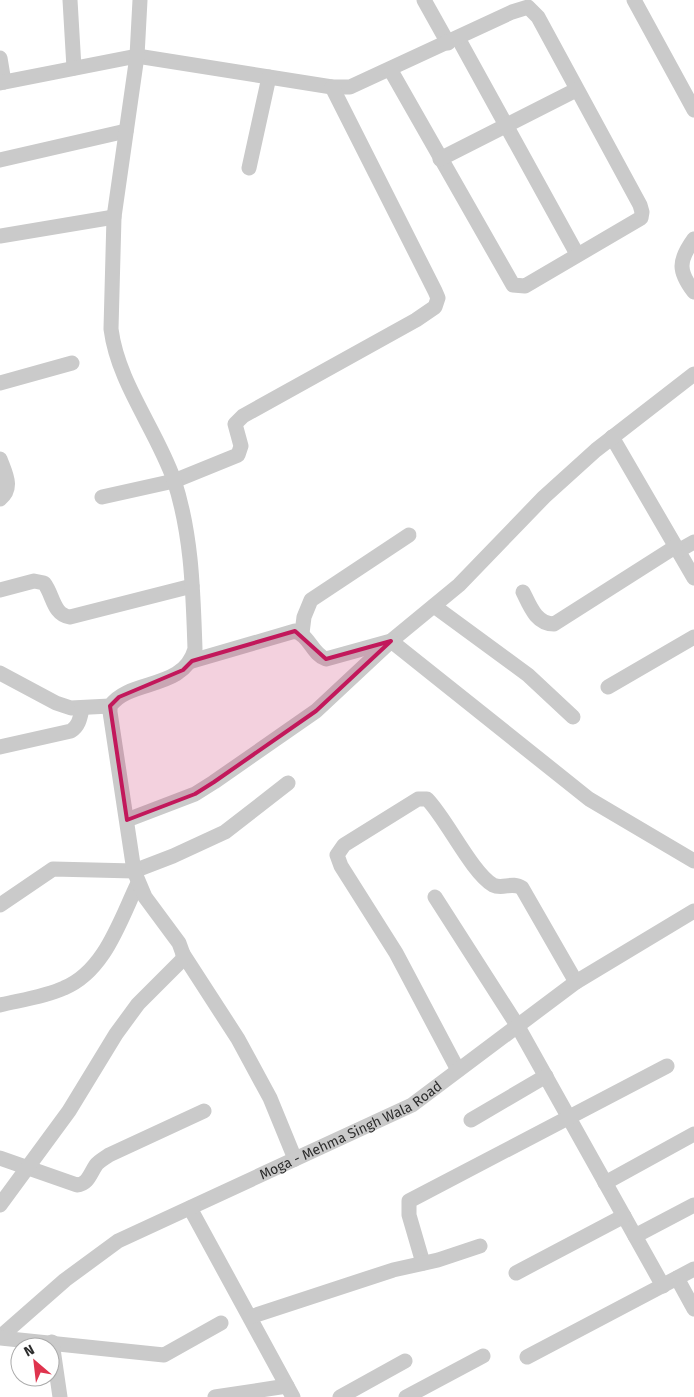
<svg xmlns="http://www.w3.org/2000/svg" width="694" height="1397" font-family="'Fira Sans',sans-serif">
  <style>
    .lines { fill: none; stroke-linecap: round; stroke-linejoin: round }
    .minor { stroke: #cacaca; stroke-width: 15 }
    .marked { fill: #c2185b; fill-opacity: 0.2; stroke: #c2185b; stroke-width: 4; stroke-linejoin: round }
    .labels { text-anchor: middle; stroke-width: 5; stroke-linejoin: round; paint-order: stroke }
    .street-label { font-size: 14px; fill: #2d2d2d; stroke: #fff }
  </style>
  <rect width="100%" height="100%" fill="#fff"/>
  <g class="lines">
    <!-- minor -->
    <g class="minor">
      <path d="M70 0 74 68"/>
      <path d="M424 0 448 43"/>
      <path d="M634 0 694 110"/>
      <path d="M458 38 577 254"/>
      <path d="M0 58 4 82"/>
      <path d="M0 83 137 56 332 87H350L512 12 528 7 538 17 640 205 642 212 641 218 525 286 513 285 390 69"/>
      <path d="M440 159 576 90"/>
      <path d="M0 160 126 131"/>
      <path d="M249 168 269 77"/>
      <path d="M0 236 114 217"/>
      <path d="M694 239C678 261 678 271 694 292"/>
      <path d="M0 383 72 363"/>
      <path d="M612 437 694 578"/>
      <path d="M0 459C5 473 14 488 0 499"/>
      <path d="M102 497 174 481 238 455 241 446 235 424 243 416 416 320 435 307 438 298 435 291 332 87"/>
      <path d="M678 551 694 542"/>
      <path d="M0 590 34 581 44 583C53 594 53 615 70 617L192 586"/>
      <path d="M523 592C530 606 536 624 554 624L675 547"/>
      <path d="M434 606 528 675 573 717"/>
      <path d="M302 633 304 617 311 600 409 535"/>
      <path d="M192 661 295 631C310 636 312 654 326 659L391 641 459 585 544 497 596 450 694 374"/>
      <path d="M0 673 56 703 71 708 110 706"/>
      <path d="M608 687 694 637"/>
      <path d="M0 747 71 731C79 726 80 718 82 709"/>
      <path d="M127 820 195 794 214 782 316 711 391 641 589 799 694 861"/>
      <path d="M435 897 517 1025 663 1286"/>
      <path d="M0 905 53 869 134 871 173 856 225 832 288 783"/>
      <path d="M183 954 238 1039 270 1098 295 1159"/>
      <path d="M0 1005C21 1000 44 997 64 988 105 971 120 920 138 883"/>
      <path d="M458 1070 396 953 341 866 337 855 344 845 418 799H427C446 818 472 873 493 885 503 890 512 881 522 888L576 982"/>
      <path d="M471 1120 546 1076"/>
      <path d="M0 1158 77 1185C88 1184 90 1174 96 1165 99 1161 105 1158 109 1155L204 1111"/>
      <path d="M605 1183 694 1134"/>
      <path d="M0 1205 69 1111 116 1034 138 1004 183 959V954L179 943 145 897 134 871 110 712V706C130 678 183 691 195 649 193 592 192 535 174 480 156 429 118 383 111 329L114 217 137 56 140 0"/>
      <path d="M190 1208 293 1397"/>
      <path d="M635 1236 694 1205"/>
      <path d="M423 1263 409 1215V1201L667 1066"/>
      <path d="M516 1273 624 1216"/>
      <path d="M677 1278 694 1309"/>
      <path d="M250 1317 393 1270 438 1260 480 1246"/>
      <path id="s1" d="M0 1337 65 1280 118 1241 412 1105 576 982 694 911"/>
      <path d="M0 1338 164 1355 221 1323"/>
      <path d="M52 1342 60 1397"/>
      <path d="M527 1357 694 1269"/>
      <path d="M215 1397 287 1386"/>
      <path d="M340 1397 405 1361"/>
      <path d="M406 1397 483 1356"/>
    </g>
  </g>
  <!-- marked area -->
  <path class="marked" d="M295 631 326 659 391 641 316 711 214 782 195 794 127 820 110 706 119 697 183 670 192 661Z"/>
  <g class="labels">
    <!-- street labels -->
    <g class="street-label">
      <text dy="5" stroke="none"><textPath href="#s1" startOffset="410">Moga - Mehma Singh Wala Road</textPath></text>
    </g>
  </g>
  <!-- north arrow -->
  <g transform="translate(35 1362) rotate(332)"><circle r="24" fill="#ffffff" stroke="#ababab"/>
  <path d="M0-4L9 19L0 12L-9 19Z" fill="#df344e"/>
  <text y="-8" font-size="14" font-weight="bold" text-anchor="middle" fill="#2d2d2d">N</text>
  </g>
</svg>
